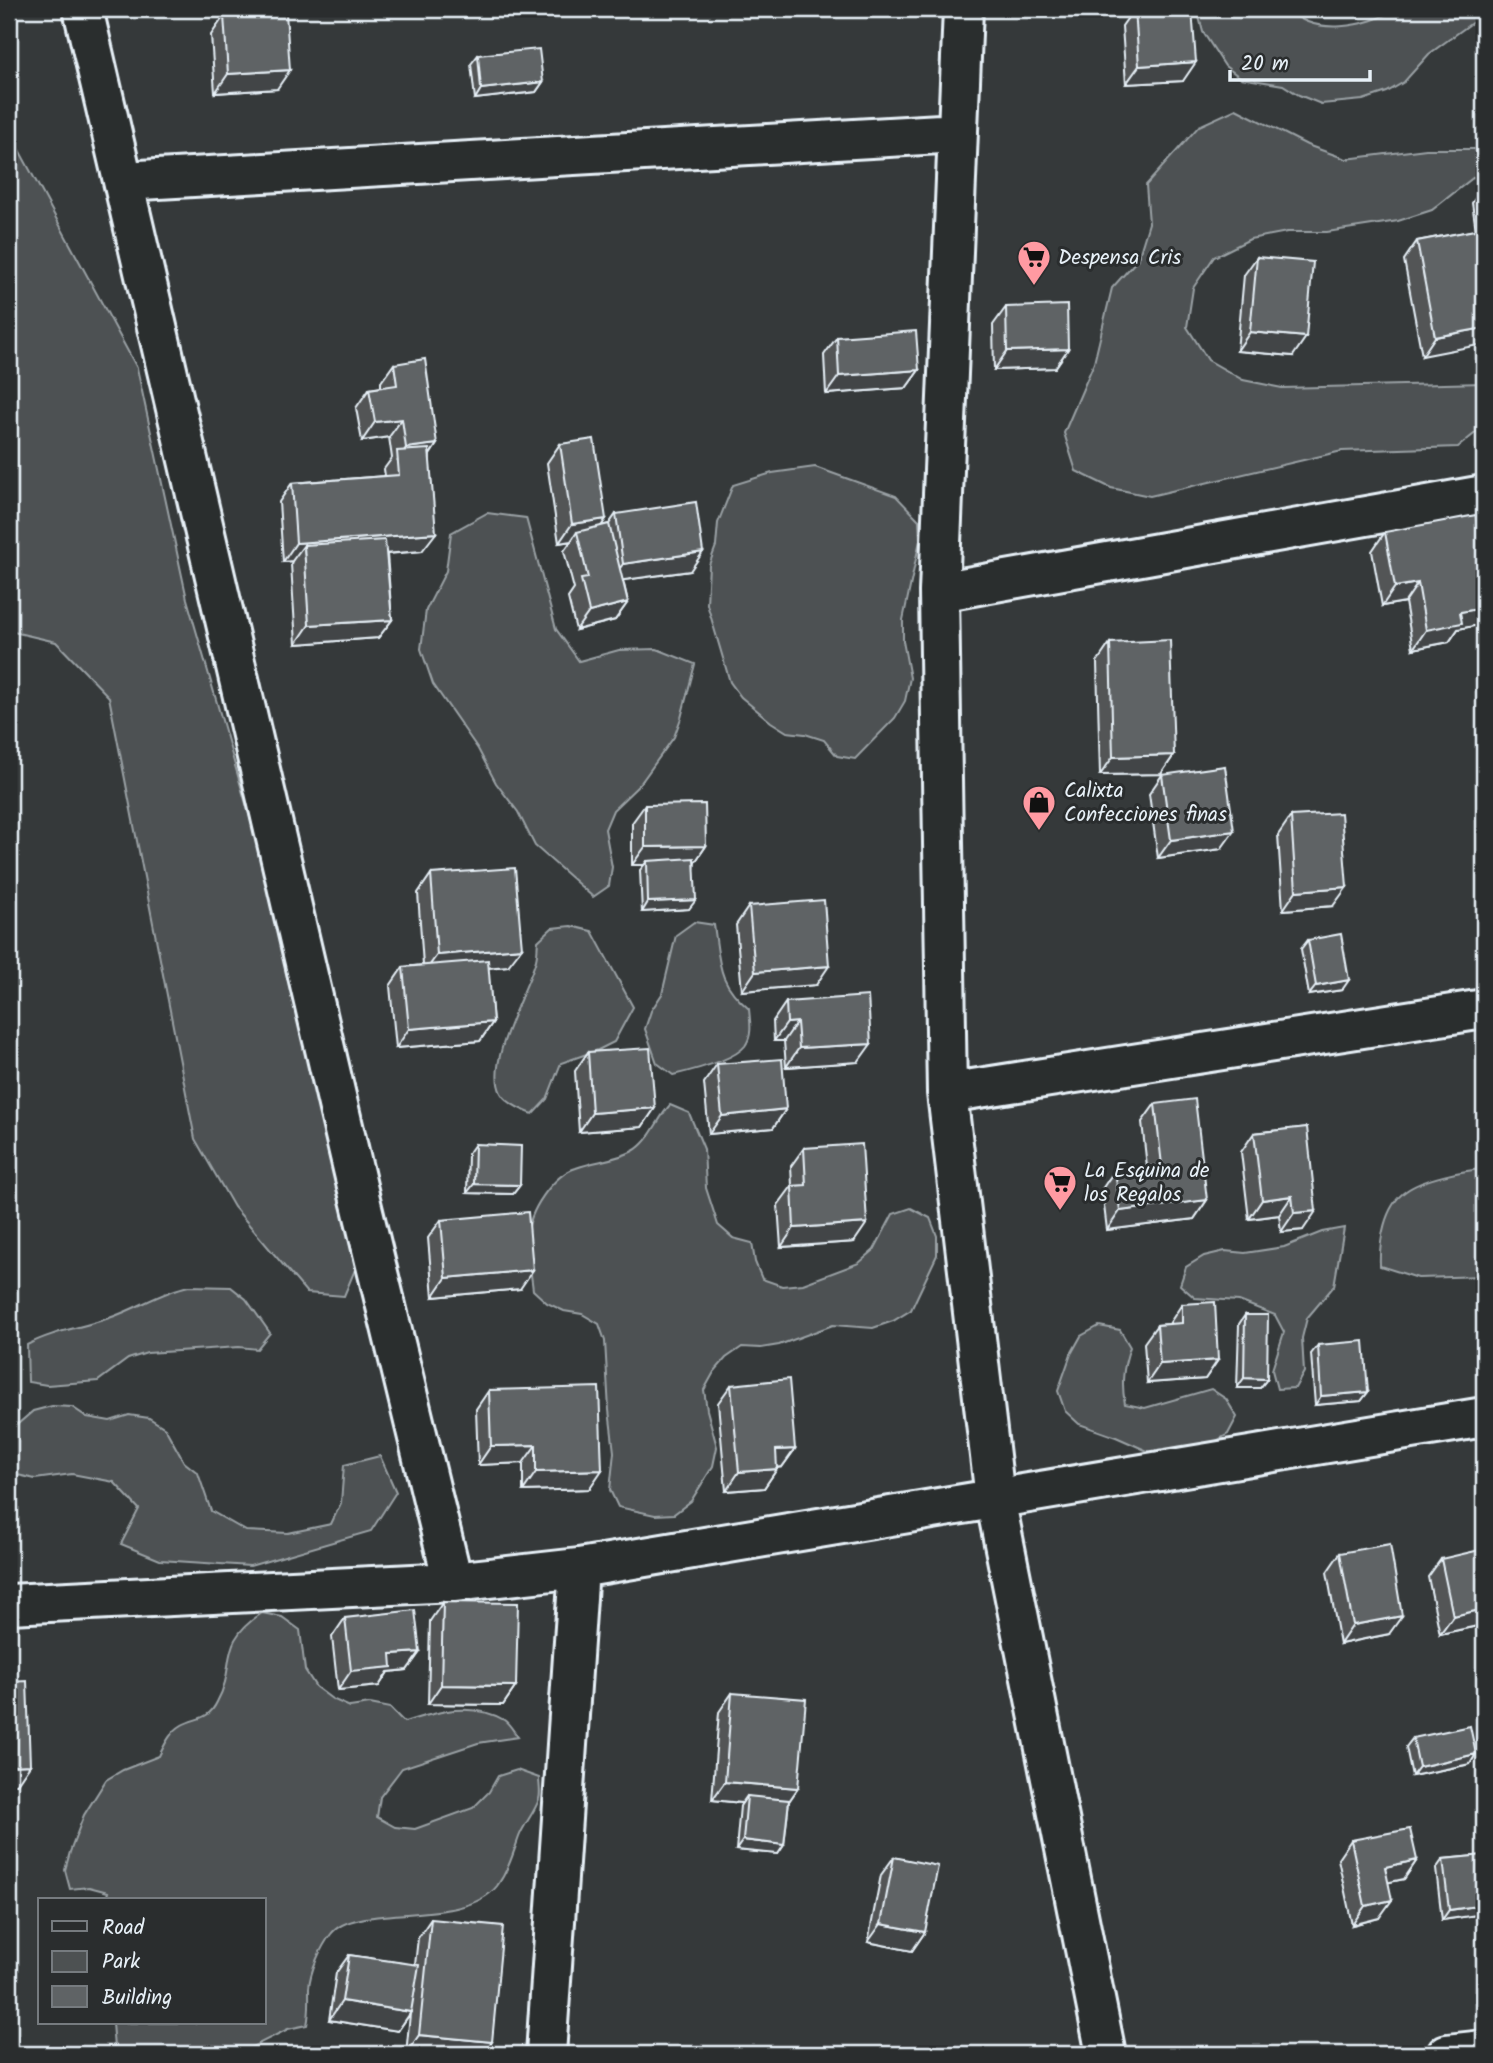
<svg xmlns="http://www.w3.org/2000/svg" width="1493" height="2063" font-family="Kalam,sans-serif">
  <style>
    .green { fill: #4d5152; stroke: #9aa1a5; stroke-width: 2 }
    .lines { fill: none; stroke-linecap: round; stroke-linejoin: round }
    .minor-casing { stroke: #e8f1f8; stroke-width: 44 }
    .minor { stroke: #2a2d2e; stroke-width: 38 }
    .wall { fill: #525557; stroke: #e8f1f8; stroke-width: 2 }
    .shaded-wall { fill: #424547; stroke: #e8f1f8; stroke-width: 2 }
    .building { fill: #5f6365; stroke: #e8f1f8; stroke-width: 2 }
    .labels { text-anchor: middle; stroke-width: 6; stroke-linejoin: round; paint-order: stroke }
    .poi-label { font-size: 21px; fill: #e8f1f8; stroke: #2a2d2e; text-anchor: start }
  </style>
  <rect width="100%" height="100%" fill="#35393a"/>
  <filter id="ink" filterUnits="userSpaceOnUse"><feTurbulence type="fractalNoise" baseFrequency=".0143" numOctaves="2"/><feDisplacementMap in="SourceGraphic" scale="14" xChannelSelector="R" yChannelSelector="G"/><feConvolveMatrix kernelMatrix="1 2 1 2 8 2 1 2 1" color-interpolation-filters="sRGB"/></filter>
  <g filter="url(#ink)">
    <!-- green -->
    <path class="green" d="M1197 9H1289C1313 37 1368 27 1396 9H1484V14L1429 54 1404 82 1387 92 1363 100 1321 104 1299 95 1283 85 1241 78 1225 66 1203 32Z
      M9 109 18 148 137 368 187 599 360 1199 359 1260 344 1296 307 1293 234 1207 195 1139 109 697 56 642 9 631Z
      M1236 109 1307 145 1346 159 1426 149H1484V169L1432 210 1398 221 1327 232H1287L1250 239 1214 257 1193 288 1187 327 1208 360 1243 380 1282 388 1484 383V426L1458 447 1342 451 1150 496 1111 488 1076 471 1064 433 1094 363 1112 288 1138 259 1149 223 1146 185 1199 126Z
      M815 467 896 496 919 520 920 540 903 620V641L910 678 905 701 895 718 855 759 837 756 824 740 805 734 787 732 771 722 741 697 730 682 707 604 709 565 716 546 718 523 733 485 772 473Z
      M487 513 526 518 556 629 579 661 619 650 657 649 695 664 681 718 674 737 640 784 613 810 605 829 612 867 609 886 593 897 535 846 518 812 496 783 478 749 433 684 421 649 426 610 446 571 451 533Z
      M694 922 714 925C720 964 717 982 749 1009 750 1021 753 1035 745 1046 734 1060 690 1071 673 1075L657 1063 645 1029 651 1011 662 994 676 935Z
      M571 926 592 931 633 1007 614 1042 598 1050 561 1063 547 1099 533 1114C522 1110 507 1104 501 1093 485 1063 526 993 535 963 538 956 537 948 538 941L552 928Z
      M670 1105 689 1113 704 1149 706 1188 718 1225 733 1238 752 1243 755 1262 762 1279 782 1286 803 1284 859 1263 874 1250 893 1214 911 1208 930 1218 937 1236V1255L911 1310 893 1321 873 1328 833 1325 779 1345 761 1348 742 1347 726 1358 714 1372 704 1390 707 1410 717 1447 713 1466 691 1501 674 1514 655 1515 618 1507 610 1490 614 1452 609 1410 605 1341 599 1324 582 1314 564 1311 547 1303 533 1290C531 1272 527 1253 528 1236 528 1212 553 1175 576 1168 594 1161 616 1160 633 1151 650 1142 657 1119 670 1105Z
      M1484 1169V1276L1418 1278 1380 1266C1379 1242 1384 1206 1406 1191 1422 1179 1464 1170 1484 1169Z
      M1344 1228 1334 1286 1307 1318 1302 1338 1304 1372 1295 1388 1277 1389 1272 1370 1284 1332 1275 1315 1239 1301 1195 1298 1180 1285 1186 1267 1204 1256 1225 1251 1245 1253 1284 1247 1322 1232Z
      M189 1286 231 1287 246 1299 270 1333 257 1349 239 1347 147 1353 128 1359 98 1381 47 1385 28 1382 27 1345C53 1331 81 1328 109 1318 137 1309 160 1292 189 1286Z
      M1099 1326 1120 1330 1130 1347C1123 1367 1121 1383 1125 1404L1145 1408 1211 1389 1226 1399 1237 1417 1228 1434 1211 1444 1171 1454 1152 1453 1116 1437 1079 1424 1065 1411 1058 1391 1071 1354 1081 1336Z
      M52 1406 72 1407 87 1417 110 1421 129 1415 149 1418 165 1428 184 1462 198 1473 211 1511 246 1531 288 1533 331 1524 341 1503 344 1465 380 1456 396 1492 371 1531 250 1566 160 1560 121 1544 139 1509 114 1482 72 1474 35 1479 9 1473V1426L19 1423 33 1411Z
      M262 1613 282 1617 300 1630 305 1670 316 1687 332 1699 350 1707 370 1704 390 1708 404 1722C437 1712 472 1701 504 1720 510 1724 514 1732 518 1737L478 1743 402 1768 380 1797 377 1817 395 1827 415 1829 473 1808 489 1792 498 1776 517 1770 539 1778C539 1784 541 1793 539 1799 535 1812 524 1824 519 1837 513 1854 508 1871 497 1886 463 1929 355 1901 331 1934 321 1947 310 1971 309 1988 309 2001 310 2012 307 2025L288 2029 238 2054H112L114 2048 112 2023H264V1900H106L108 1892 89 1887 70 1889 65 1870 70 1852 84 1815 106 1780 123 1770 159 1756C165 1744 170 1732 182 1725 196 1717 208 1721 217 1702 238 1664 215 1644 262 1613Z"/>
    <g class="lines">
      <defs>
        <path id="minor" d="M83 9 360 1199 453 1582
          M963 9 939 592 947 1093 995 1498 1106 2054
          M123 181 958 133
          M939 592 1484 495
          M947 1093 1484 1009
          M9 1604 453 1582 579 1568 1484 1417
          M546 2054 579 1568
          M1447 2054 1484 2050"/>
      </defs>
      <!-- minor casing -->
      <use href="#minor" class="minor-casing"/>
      <!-- minor -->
      <use href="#minor" class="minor"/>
    </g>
    <!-- wall -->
    <path class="wall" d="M1134 9H1192L1183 81 1126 84 1122 26Z
      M224 16 277 89 215 93 211 35Z
      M478 55 543 82 536 92 475 99 471 64Z
      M1484 185V328L1422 356 1404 260 1417 241 1476 230 1472 203Z
      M1257 257 1293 356 1237 351 1244 275Z
      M1006 307 1068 349 1055 368 994 370 993 325Z
      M837 337 919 370 906 388 826 394 824 355Z
      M394 364 437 444 430 455 422 551 387 554 392 620 378 638 296 644 291 564 292 561 283 562 279 502 292 483 385 476 384 469 392 458 389 437 362 441 356 408 369 389 381 387V382Z
      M560 444 601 526 609 524 616 514 690 571 623 580 628 602 615 620 576 630 568 598 574 589 564 551 571 541 559 543 547 463Z
      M1385 532 1482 548 1484 545V608L1479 625 1458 629 1449 642 1413 649 1405 602 1382 606 1372 551Z
      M1110 643 1174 755 1161 774 1100 775 1097 662Z
      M1162 775 1221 849 1158 858 1149 794Z
      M645 805 706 846 695 862 689 909 642 912 640 870 644 865H632V823Z
      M1291 816 1333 906 1283 910 1278 835Z
      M431 874 508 966 488 968 493 1022 480 1041 396 1048 390 986 403 967 423 965 418 893Z
      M749 906 816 985 742 991 736 925Z
      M1308 940 1342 990 1309 995 1301 949Z
      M786 1002 858 1062 786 1067 784 1041H774L773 1021Z
      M588 1052 655 1108 642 1127 579 1132 575 1071Z
      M717 1064 786 1109 773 1128 709 1134 704 1083Z
      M1155 1104 1207 1200 1194 1219 1107 1230 1102 1189 1115 1170 1147 1167 1142 1122Z
      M1307 1127 1303 1230 1281 1232 1279 1215 1249 1219 1241 1152 1254 1133Z
      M475 1144 520 1185 513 1194 467 1193 468 1154Z
      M804 1148 854 1242 781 1247 778 1205 792 1186 791 1166Z
      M441 1220 520 1289 433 1297 428 1238Z
      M1182 1304 1218 1360 1205 1379 1147 1383 1144 1343 1157 1325 1169 1324Z
      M1245 1315 1267 1379 1260 1388H1237L1239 1324Z
      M1318 1345 1368 1392 1361 1401 1315 1405 1311 1354Z
      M731 1385 795 1449 782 1467 777 1468V1469L764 1488 726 1491 718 1403Z
      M489 1390 589 1489 523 1491V1463L478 1465 476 1409Z
      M1340 1553 1389 1634 1340 1644 1327 1572Z
      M1441 1559 1482 1625 1440 1634 1428 1577Z
      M443 1602 516 1686 503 1705 428 1704 430 1621Z
      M345 1618 420 1652 407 1670 388 1672 379 1686 338 1690 332 1637Z
      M732 1693 798 1788 789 1801 784 1845 778 1854 736 1850 740 1806 742 1803 712 1800 719 1712Z
      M1413 1738 1476 1754 1470 1764 1412 1776 1406 1747Z
      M1351 1840 1417 1860 1404 1879 1388 1882 1379 1918 1352 1925 1338 1859Z
      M1484 1855V1914L1442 1920 1436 1869 1443 1859Z
      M894 1857 925 1932 912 1951 868 1942 881 1875Z
      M431 1919 483 2054H406L410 2014 398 2031 329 2020 336 1973 349 1955 415 1965 418 1938Z"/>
    <!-- shaded-wall -->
    <path class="shaded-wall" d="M1196 62 1183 81 1126 84 1139 66Z
      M290 70 277 89 215 93 228 74Z
      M543 82 536 92 475 99 481 89Z
      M1484 328V344L1422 356 1435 337Z
      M1250 332 1306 337 1293 356 1237 351Z
      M1068 349 1055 368 994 370 1007 351Z
      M919 370 906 388 826 394 839 376Z
      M402 419 389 437 362 441 375 422Z
      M437 444 424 463 398 460 406 448Z
      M606 519 593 538 577 532 571 541 559 543 572 524Z
      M436 533 422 551 305 560 304 545 292 561 283 562 296 543Z
      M703 552 690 571 610 582 623 564Z
      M1418 583 1405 602 1382 606 1395 587Z
      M628 602 615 620 576 630 589 612Z
      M1484 608V618L1479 625 1458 629 1449 642 1413 649 1426 630 1460 612Z
      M392 620 378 638 296 644 309 625Z
      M1174 755 1161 774 1100 775 1113 757Z
      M1234 831 1221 849 1158 858 1171 840Z
      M706 846 693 865 647 861 644 865H632L645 847Z
      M1347 887 1333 906 1283 910 1296 891Z
      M696 900 689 909 642 912 648 902Z
      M522 948 508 966 424 973 437 955Z
      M829 966 816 985 742 991 755 972Z
      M1349 980 1342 990 1309 995 1316 986Z
      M493 1022 480 1041 396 1048 409 1029Z
      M797 1022 784 1041H774L787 1023Z
      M871 1044 858 1062 786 1067 799 1048Z
      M655 1108 642 1127 579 1132 592 1113Z
      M786 1109 773 1128 709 1134 722 1116Z
      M474 1184 520 1185 513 1194 467 1193Z
      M1292 1196 1279 1215 1249 1219 1262 1200Z
      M1207 1200 1194 1219 1107 1230 1120 1211Z
      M1316 1211 1303 1230 1281 1232 1294 1213Z
      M867 1223 854 1242 781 1247 794 1228Z
      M533 1270 520 1289 433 1297 446 1278Z
      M1218 1360 1205 1379 1147 1383 1160 1364Z
      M1244 1378 1267 1379 1260 1388H1237Z
      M1368 1392 1361 1401 1315 1405 1321 1396Z
      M536 1445 523 1463 478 1465 491 1446Z
      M795 1449 782 1467 763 1469 776 1450Z
      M777 1469 764 1488 726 1491 739 1472Z
      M602 1470 589 1489 523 1491 536 1472Z
      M1484 1609V1622L1482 1625 1440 1634 1453 1616Z
      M1402 1616 1389 1634 1340 1644 1353 1625Z
      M420 1652 407 1670 388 1672 379 1686 338 1690 351 1671 391 1654Z
      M441 1685 516 1686 503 1705 428 1704Z
      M1476 1754 1470 1764 1412 1776 1419 1767Z
      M30 1765 17 1784H9V1766Z
      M725 1782 798 1788 785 1807 747 1796 742 1803 712 1800Z
      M743 1840 784 1845 778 1854 736 1850Z
      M1417 1860 1404 1879 1372 1886 1385 1867Z
      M1392 1900 1379 1918 1352 1925 1365 1906Z
      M1484 1905V1914L1442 1920 1449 1910Z
      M881 1924 925 1932 912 1951 868 1942Z
      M342 2001 411 2012 398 2031 329 2020Z
      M419 2035 492 2042 483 2054H406Z"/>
    <!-- building -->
    <path class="building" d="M1135 9H1192L1196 62 1139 66Z
      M286 13 290 70 228 74 224 16Z
      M539 49 543 82 481 89 478 55Z
      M1480 229 1484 254V328L1435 337 1417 241Z
      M1257 257 1313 262 1306 337 1250 332Z
      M1067 305 1068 349 1007 351 1006 307Z
      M916 331 919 370 839 376 837 337Z
      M425 359 437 444 406 448 402 419 375 422 369 389 397 385 394 364Z
      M594 439 606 519 572 524 560 444Z
      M429 449 436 533 296 543 292 483 399 475 397 451Z
      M696 502 703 552 623 564 616 514Z
      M1476 515 1484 561V608L1460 612 1462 623 1426 630 1418 583 1395 587 1385 532Z
      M609 524 628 602 589 612 581 579 588 578 577 532Z
      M385 540 392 620 309 625 304 545Z
      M1170 640 1174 755 1113 757 1110 643Z
      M1225 766 1234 831 1171 840 1162 775Z
      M705 804 706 846 645 847V805Z
      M1341 813 1347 887 1296 891 1291 816Z
      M694 858 696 900 648 902 647 861Z
      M515 868 522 948 437 955 431 874Z
      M824 900 829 966 755 972 749 906Z
      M1341 934 1349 980 1316 986 1308 940Z
      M488 960 493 1022 409 1029 403 967Z
      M868 996 871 1044 799 1048 797 1022 787 1023 786 1002Z
      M650 1048 655 1108 592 1113 588 1052Z
      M782 1059 786 1109 722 1116 717 1064Z
      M1195 1099 1207 1200 1120 1211 1115 1170 1162 1165 1155 1104Z
      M1307 1127 1316 1211 1294 1213 1292 1196 1262 1200 1254 1133Z
      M475 1144 521 1146 520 1185 474 1184Z
      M862 1144 867 1223 794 1228 792 1186 806 1185 804 1148Z
      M528 1212 533 1270 446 1278 441 1220Z
      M1215 1302 1218 1360 1160 1364 1157 1325 1182 1323V1304Z
      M1245 1315H1268L1267 1379 1244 1378Z
      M1364 1341 1368 1392 1321 1396 1318 1345Z
      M789 1379 795 1449 776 1450 777 1469 739 1472 731 1385Z
      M599 1387 602 1470 536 1472V1445L491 1446 489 1390Z
      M1390 1544 1402 1616 1353 1625 1340 1553Z
      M1484 1549V1609L1453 1616 1441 1559Z
      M443 1602 518 1603 516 1686 441 1685Z
      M415 1610 420 1652 391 1654 392 1667 351 1671 345 1618Z
      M27 1681 30 1765 9 1766V1682Z
      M732 1693 806 1699 798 1788 725 1782Z
      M1470 1726 1476 1754 1419 1767 1413 1738Z
      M747 1796 789 1800 784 1845 743 1840Z
      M1410 1829 1417 1860 1385 1867 1392 1900 1365 1906 1351 1840Z
      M1484 1855V1905L1449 1910 1443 1859Z
      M894 1857 938 1866 925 1932 881 1924Z
      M431 1919 503 1926 492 2042 419 2035Z
      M349 1955 419 1965 411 2012 342 2001Z"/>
  </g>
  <!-- icons -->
  <defs>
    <symbol id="supermarket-pin" viewBox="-11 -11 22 30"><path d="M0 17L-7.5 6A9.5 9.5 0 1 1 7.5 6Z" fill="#ff9aa2" stroke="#2a2d2e"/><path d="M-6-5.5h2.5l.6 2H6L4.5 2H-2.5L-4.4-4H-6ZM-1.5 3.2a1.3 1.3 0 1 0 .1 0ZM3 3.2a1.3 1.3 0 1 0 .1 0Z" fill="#111"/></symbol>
    <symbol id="shop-pin" viewBox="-11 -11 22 30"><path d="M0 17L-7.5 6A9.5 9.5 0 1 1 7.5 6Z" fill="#ff9aa2" stroke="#2a2d2e"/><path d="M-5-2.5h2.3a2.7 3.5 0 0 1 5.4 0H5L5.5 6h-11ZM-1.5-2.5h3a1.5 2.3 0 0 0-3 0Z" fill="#111"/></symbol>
  </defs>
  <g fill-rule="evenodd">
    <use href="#supermarket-pin" x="1015" y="238" width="38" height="52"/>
    <use href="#shop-pin" x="1020" y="783" width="38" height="52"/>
    <use href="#supermarket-pin" x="1041" y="1163" width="38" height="52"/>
  </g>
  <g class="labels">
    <!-- poi labels -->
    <g class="poi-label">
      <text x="1058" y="264">Despensa Cris</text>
      <text x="1064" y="797">Calixta<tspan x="1064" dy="24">Confecciones finas</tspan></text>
      <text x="1084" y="1177">La Esquina de<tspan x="1084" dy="24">los Regalos</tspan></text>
    </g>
  </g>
  <!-- margin -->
  <rect width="1493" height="2063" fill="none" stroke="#2a2d2e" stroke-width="35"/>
  <rect x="18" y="18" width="1458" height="2028" fill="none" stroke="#e8f1f8" stroke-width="2.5" filter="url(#ink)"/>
  <!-- legend -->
  <rect x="38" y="1898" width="228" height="126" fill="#2a2d2e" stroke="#767b7f" stroke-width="2"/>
  <rect x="52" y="1921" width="35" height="10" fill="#2a2d2e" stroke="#767b7f" stroke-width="2"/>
  <text x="102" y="1934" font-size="21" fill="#e8f1f8">Road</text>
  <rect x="52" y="1951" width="35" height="21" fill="#4d5152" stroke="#767b7f" stroke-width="2"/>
  <text x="102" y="1968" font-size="21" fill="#e8f1f8">Park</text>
  <rect x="52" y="1986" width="35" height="21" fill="#5f6365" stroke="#767b7f" stroke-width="2"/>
  <text x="102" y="2004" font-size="21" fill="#e8f1f8">Building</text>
  <!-- scale -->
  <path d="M1230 70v10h140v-10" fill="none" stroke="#e8f1f8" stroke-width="3.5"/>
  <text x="1241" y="70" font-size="21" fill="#e8f1f8" stroke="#2a2d2e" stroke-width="5" paint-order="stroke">20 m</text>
</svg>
